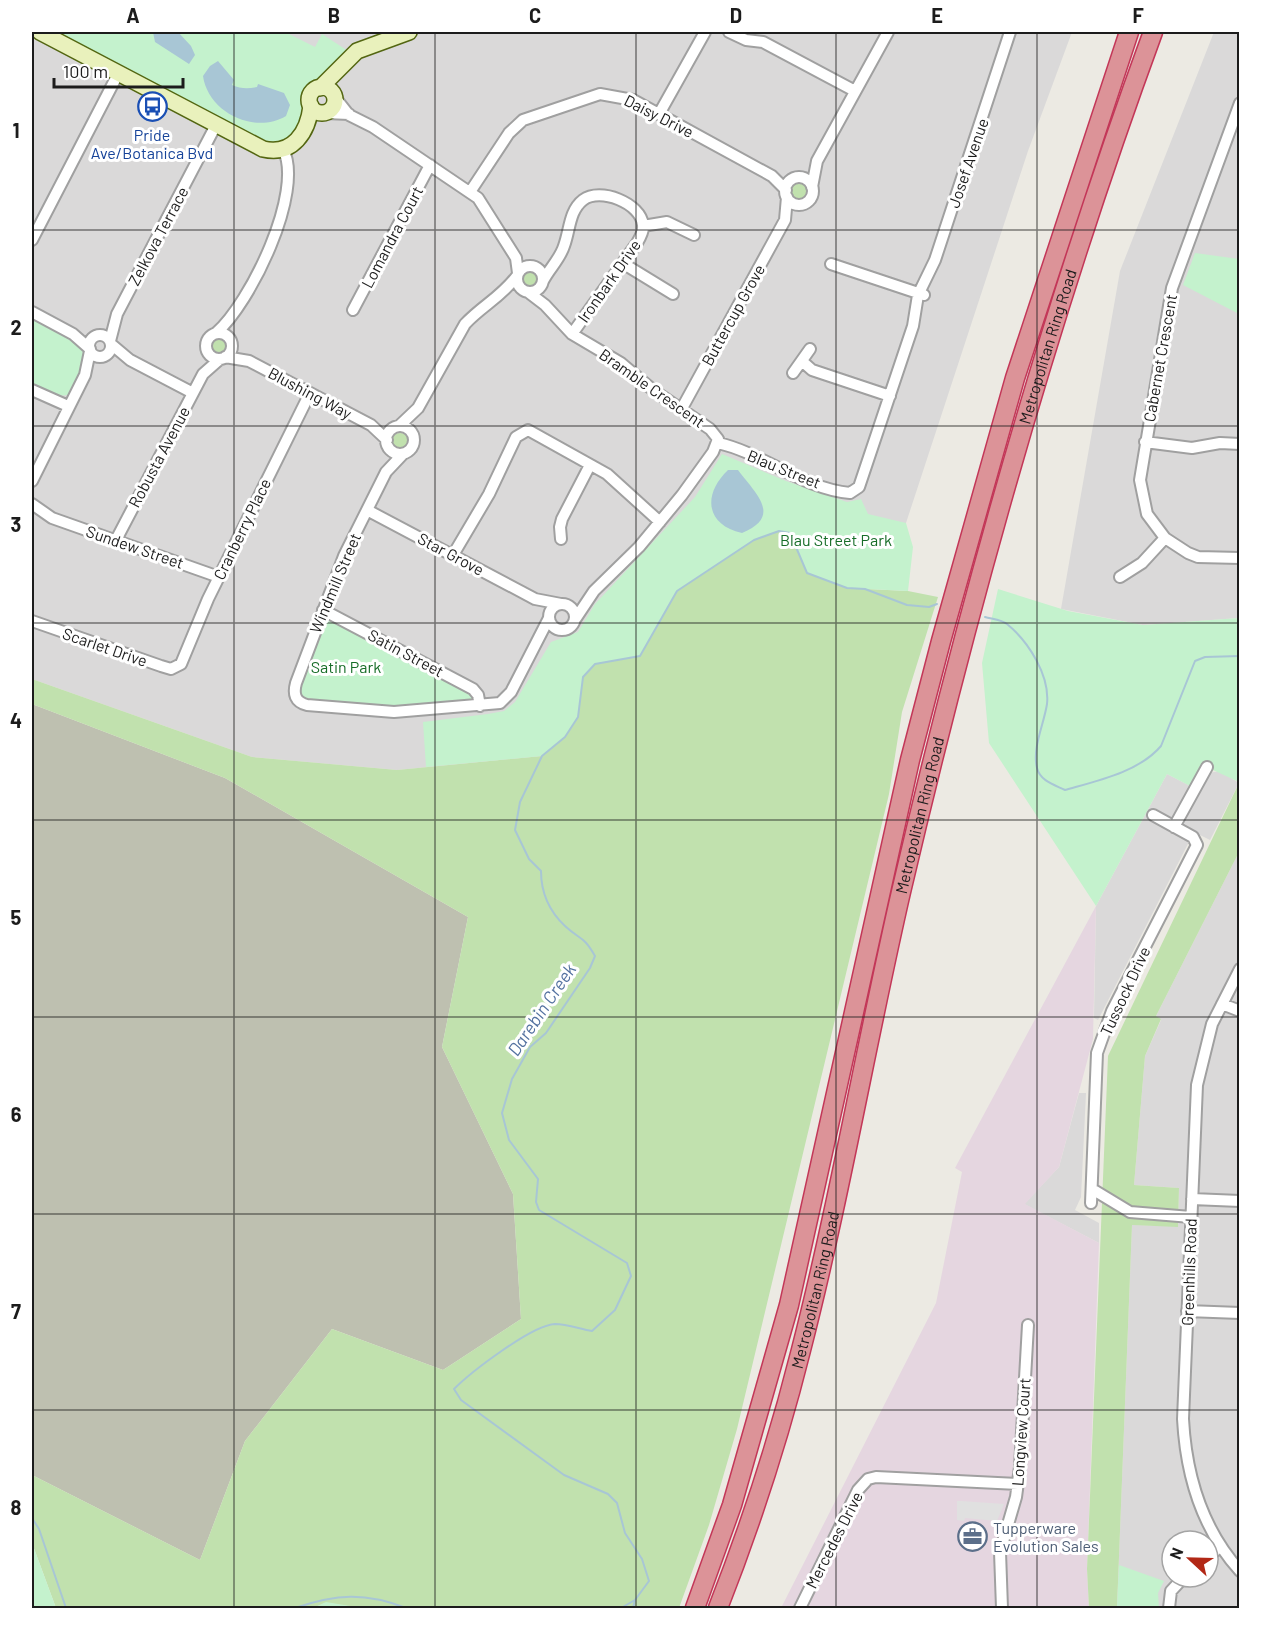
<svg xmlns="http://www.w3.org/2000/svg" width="1271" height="1640" font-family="Barlow,sans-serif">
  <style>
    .residential { fill: #dad9d9; fill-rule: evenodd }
    .industrial { fill: #e5d6e0 }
    .construction { fill: #bec0b0 }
    .grass { fill: #c1e1ae }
    .park { fill: #c4f2cd }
    .parking { fill: #e0e0e0 }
    .water { fill: #a8c6d5 }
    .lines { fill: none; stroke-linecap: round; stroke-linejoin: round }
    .stream { stroke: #a8c6d5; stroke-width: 2 }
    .street-casing { stroke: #a0a0a0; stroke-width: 14 }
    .secondary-casing { stroke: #536611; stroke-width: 18 }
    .highway-casing { stroke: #c33758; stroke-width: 21 }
    .street { stroke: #fff; stroke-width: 10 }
    .secondary { stroke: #e9f1bc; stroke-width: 15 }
    .highway { stroke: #dc9398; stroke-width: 18 }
    .grid { fill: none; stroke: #1c1c1c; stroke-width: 1.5; stroke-opacity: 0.55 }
    .labels { text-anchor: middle; stroke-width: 6; stroke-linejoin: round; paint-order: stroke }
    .street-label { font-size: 16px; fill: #1c1c1c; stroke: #fff }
    .transit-label { font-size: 16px; fill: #164399; stroke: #fff }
    .park-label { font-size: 16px; fill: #176d28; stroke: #fff }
    .service-label { font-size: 16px; fill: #4e5e75; stroke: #fff; text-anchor: start }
    .water-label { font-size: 18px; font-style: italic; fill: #5472a0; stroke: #fff }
    .neatline { fill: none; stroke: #1c1c1c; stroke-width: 2 }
    .grid-label { font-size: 20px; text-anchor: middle; font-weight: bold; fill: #1c1c1c }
  </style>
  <rect width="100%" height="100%" fill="#eceae3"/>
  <!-- residential -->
  <path class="residential" d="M32 32H1072L1028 151 906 523 542 756 397 770 252 757 32 679Z
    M1214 32H1239V618L1143 625 1061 609 1120 271Z
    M1220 771 1239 783 1210 840 1194 832 1098 1020 1094 1018 1096 906 1167 774 1198 790 1208 773Z
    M1239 852V1608H1117L1132 1225 1178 1226 1179 1188 1134 1185 1145 1056 1161 1020 1156 1016ZM1172 1541H1208V1577H1172Z
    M1079 1093H1086L1081 1197 1075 1210 1099 1223V1243L1024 1204 1059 1167Z"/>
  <!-- industrial -->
  <path class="industrial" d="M1096 906 1093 1039 1059 1167 1025 1204 1099 1243 1087 1569 1089 1608H781L936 1303 962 1172 955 1168Z"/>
  <!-- construction -->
  <path class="construction" d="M32 704 225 778 468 917 442 1047 513 1194 521 1319 443 1370 332 1329 245 1441 200 1560 32 1475Z"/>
  <!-- grass -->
  <path class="grass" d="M791 191a8 8 0 1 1 16 0a8 8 0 1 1-16 0Z
    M521 278a8 8 0 1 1 16 0a8 8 0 1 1-16 0Z
    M210 346a9 9 0 1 1 18 0a9 9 0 1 1-18 0Z
    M392 441a8 8 0 1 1 16 0a8 8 0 1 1-16 0Z
    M779 531 790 533 807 573 847 588 908 591 938 597 902 712 889 794 737 1429 709 1525 679 1608H362L326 1603 313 1608H56L32 1543V1475L200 1560 245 1441 332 1329 443 1370 521 1319 513 1194 442 1047 468 917 225 778 32 704V679L252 757 397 770 542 756 578 717 583 677 595 664 640 656 677 591 754 540Z
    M1239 783V852L1156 1016 1161 1019 1145 1056 1134 1185 1179 1188 1178 1227 1132 1225 1117 1608H1089L1087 1569 1108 1056Z"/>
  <!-- park -->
  <path class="park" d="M48 32H285L315 47 322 34 348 51 311 90 307 99 305 121 287 142 267 145Z
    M1195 253 1239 259V314L1183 285Z
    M32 316C76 340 102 342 68 395L57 396 32 385Z
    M722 454 786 481 847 502 861 499 868 514 906 523 913 547 908 591 847 588 807 573 790 533 779 531 754 540 677 591 640 656 595 664 583 677 578 717 565 737 542 756 426 767 423 722 488 714 504 711 515 702 551 642 578 632 595 604 695 497Z
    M998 589 1068 611 1143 625 1239 618V782L1202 765 1190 786 1167 774 1096 906 989 743 982 663Z
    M332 620 472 693 474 699 392 707 304 698 301 694V684L324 623Z
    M32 1543 56 1608H32Z
    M1119 1565 1164 1581 1158 1593 1159 1608H1117Z
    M326 1602 362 1608H313Z"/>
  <!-- parking -->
  <path class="parking" d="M957 1501H961L1004 1504 997 1521 965 1518 964 1521 957 1520Z"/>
  <!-- water -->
  <path class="water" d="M153 32H178L191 46 195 55 189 64 155 42Z
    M218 61 234 80 232 85C241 89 248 89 257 87L258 84 284 93 290 105 286 116C254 135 208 112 203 76L210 66Z
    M728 470H738C754 492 784 516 742 533 706 525 702 495 728 470Z"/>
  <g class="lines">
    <!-- stream -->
    <path class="stream" d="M985 617C992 619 1002 620 1007 624 1029 642 1050 676 1047 704 1044 724 1032 748 1037 768 1040 781 1055 785 1065 790 1097 781 1139 772 1161 746L1195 661 1205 657 1240 656
      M32 1518 39 1529 66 1608
      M295 1608C336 1594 365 1592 406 1608
      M621 1608 635 1600 649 1581 642 1559 625 1533 617 1503 608 1494 564 1475 461 1400 454 1389C471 1372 532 1325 555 1324 567 1324 580 1329 592 1331L615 1310 631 1276 627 1263 539 1210 536 1202 538 1179 509 1140 502 1113 512 1079 530 1047 546 1033 590 968 595 956C583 935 580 940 565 926 549 911 541 892 541 871L529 859 515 830 520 802 542 756 565 737 578 717 583 677 595 664 640 656 677 591 754 540 779 531 790 533 807 573 847 588 865 589 907 605 929 607 937 604
      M633 1608 635 1600"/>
    <defs>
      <path id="street" d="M729 32 746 40 763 42 855 91
        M334 96 349 115 373 127 478 198 516 258 518 273
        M1240 103 1172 288 1140 480 1147 514 1165 538 1188 553 1198 557 1240 558
        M326 113 349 114
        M659 114 705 32
        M785 191a14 14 0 1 1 28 0a14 14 0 1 1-28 0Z
        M812 187 817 161 888 32
        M470 192 509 133 523 120 600 94 633 100 772 176 786 190
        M643 226 667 222 694 235
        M32 240 118 74
        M624 264 673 294
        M831 264 924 295
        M517 279a13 13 0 1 1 26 0a13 13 0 1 1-26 0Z
        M543 281C549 269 560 259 564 246 570 230 569 211 583 200 600 187 641 203 643 225 644 231 640 238 637 243L572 334
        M528 292 545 305 572 334 621 363 653 390 710 429 718 439 713 452 682 495 639 547 594 591 576 618
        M353 310 430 165
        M32 312 73 334 90 349
        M206 346a13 13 0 1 1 26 0a13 13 0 1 1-26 0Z
        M216 333C250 304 305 191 283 149
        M89 346a11 11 0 1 1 22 0a11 11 0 1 1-22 0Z
        M110 341 117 314 216 125
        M111 344 130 360 193 393
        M225 357 249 361 371 425 387 440
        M803 362 812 370 890 396
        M793 373 810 349
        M32 390 68 406
        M681 410 785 220 787 197
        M399 426 418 408 465 324C483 305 500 298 517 276
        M386 440a14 14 0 1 1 28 0a14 14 0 1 1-28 0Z
        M1145 442 1192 448 1220 443 1240 444
        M718 443C763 453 803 489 850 493L859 487 913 326 918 295 935 260 1010 32
        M403 454 386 472 344 556 296 683C293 694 295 702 307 705L394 712 500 703 511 692 549 618
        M32 481 85 375 90 351
        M32 504 52 518 219 577
        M367 510 535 599 561 604
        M561 539 560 527 562 519 590 465
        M116 540 203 374 220 359
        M453 555 489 494 516 437 528 430 607 474 660 522
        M1120 577 1142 563 1165 538
        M549 617a13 13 0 1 1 26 0a13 13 0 1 1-26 0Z
        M323 610 473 689 478 695 480 706
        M32 621 161 666 171 669 181 664 208 599 310 393
        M1174 827 1207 767
        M1240 969 1212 1024 1197 1085 1183 1419C1186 1474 1202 1529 1240 1571
        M1222 1004 1240 1011
        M1092 1189 1130 1212 1191 1217
        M1192 1199 1240 1201
        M1091 1203 1097 1053 1112 1011 1197 845 1193 837 1153 815
        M1187 1311 1240 1313
        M1208 1557 1221 1546
        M800 1608 858 1490 868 1479 876 1477 1018 1484
        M1002 1608 1000 1552 1016 1497 1020 1467 1028 1325
        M1169 1608 1171 1591 1184 1577"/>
      <path id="secondary" d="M40 32 263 149C293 156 308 132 311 106
        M309 100a13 13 0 1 1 26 0a13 13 0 1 1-26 0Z
        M320 88 357 51 409 32"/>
      <g id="highway">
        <path d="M695 1608 732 1505 789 1305 910 760 941 641 1015 378 1129 32"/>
        <path id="s1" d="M718 1608C751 1524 779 1438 801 1350 840 1198 866 1044 901 892 969 601 1050 312 1153 32"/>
      </g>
    </defs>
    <!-- street casing -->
    <use href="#street" class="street-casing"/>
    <!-- secondary casing -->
    <use href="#secondary" class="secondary-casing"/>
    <!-- highway casing -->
    <use href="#highway" class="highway-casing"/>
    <!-- street -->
    <use href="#street" class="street"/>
    <!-- secondary -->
    <use href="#secondary" class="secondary"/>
    <!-- highway -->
    <use href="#highway" class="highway"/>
  </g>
  <!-- grid -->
  <path class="grid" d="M234 32V1608M435 32V1608M636 32V1608M836 32V1608M1037 32V1608M32 230H1240M32 426H1240M32 623H1240M32 820H1240M32 1017H1240M32 1214H1240M32 1410H1240"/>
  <!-- icons -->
  <defs>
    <symbol id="bus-ring" viewBox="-11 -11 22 22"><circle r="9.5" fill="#fff" stroke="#1a4fb4" stroke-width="1.5"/><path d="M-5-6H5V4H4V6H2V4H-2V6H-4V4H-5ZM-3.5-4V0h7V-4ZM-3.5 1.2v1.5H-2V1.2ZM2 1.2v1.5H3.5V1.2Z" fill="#1a4fb4"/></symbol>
    <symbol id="office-ring" viewBox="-11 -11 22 22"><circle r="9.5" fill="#fff" stroke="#5c6f8a" stroke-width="1.5"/><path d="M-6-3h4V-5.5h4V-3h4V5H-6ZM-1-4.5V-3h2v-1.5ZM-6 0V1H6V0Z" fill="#5c6f8a"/></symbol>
  </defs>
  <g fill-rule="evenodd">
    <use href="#bus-ring" x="136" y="90" width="33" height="33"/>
    <use href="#office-ring" x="956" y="1520" width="33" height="33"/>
  </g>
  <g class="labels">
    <!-- street labels -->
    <g class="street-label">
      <text transform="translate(659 116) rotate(27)" y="6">Daisy Drive</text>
      <text transform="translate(968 163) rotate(-71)" y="6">Josef Avenue</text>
      <text transform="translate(158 236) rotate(-62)" y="6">Zelkova Terrace</text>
      <text transform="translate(392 237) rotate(-62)" y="6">Lomandra Court</text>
      <text transform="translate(609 281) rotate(-55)" y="6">Ironbark Drive</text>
      <text transform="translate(733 315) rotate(-61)" y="6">Buttercup Grove</text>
      <text dy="6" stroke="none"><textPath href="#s1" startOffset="1305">Metropolitan Ring Road</textPath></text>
      <text transform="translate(1160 358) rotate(-80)" y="6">Cabernet Crescent</text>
      <text transform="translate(652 388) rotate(35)" y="6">Bramble Crescent</text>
      <text transform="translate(310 393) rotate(28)" y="6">Blushing Way</text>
      <text transform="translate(159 457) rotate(-62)" y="6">Robusta Avenue</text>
      <text transform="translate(784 469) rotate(22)" y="6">Blau Street</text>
      <text transform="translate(242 529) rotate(-64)" y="6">Cranberry Place</text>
      <text transform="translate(135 547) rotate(19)" y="6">Sundew Street</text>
      <text transform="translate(451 554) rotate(28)" y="6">Star Grove</text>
      <text transform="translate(335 583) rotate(-67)" y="6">Windmill Street</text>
      <text transform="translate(105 647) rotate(19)" y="6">Scarlet Drive</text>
      <text transform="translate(406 653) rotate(28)" y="6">Satin Street</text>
      <text dy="6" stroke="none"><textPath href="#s1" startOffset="819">Metropolitan Ring Road</textPath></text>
      <text transform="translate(1125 991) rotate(-65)" y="6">Tussock Drive</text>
      <text transform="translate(1189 1272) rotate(-88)" y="6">Greenhills Road</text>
      <text dy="6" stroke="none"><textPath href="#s1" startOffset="333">Metropolitan Ring Road</textPath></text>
      <text transform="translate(1021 1432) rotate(-86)" y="6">Longview Court</text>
      <text transform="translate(834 1540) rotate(-63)" y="6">Mercedes Drive</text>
    </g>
    <!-- transit labels -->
    <g class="transit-label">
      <text x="152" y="141">Pride<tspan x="152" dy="18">Ave/Botanica Bvd</tspan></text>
    </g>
    <!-- park labels -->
    <g class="park-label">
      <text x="836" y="546">Blau Street Park</text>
      <text x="346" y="673">Satin Park</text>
    </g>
    <!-- service labels -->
    <g class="service-label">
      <text x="993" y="1534">Tupperware<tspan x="993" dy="18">Evolution Sales</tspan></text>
    </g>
    <!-- water labels -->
    <g class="water-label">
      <text transform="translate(542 1010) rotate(-56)" y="6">Darebin Creek</text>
    </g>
  </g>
  <!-- border -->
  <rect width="1271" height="1640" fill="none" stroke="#ffffff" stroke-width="66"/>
  <!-- north arrow -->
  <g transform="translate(1190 1559) rotate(292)"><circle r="28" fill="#ffffff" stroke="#a4a4a4" stroke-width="1.5"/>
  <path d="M0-4.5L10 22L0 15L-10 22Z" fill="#b22816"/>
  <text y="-9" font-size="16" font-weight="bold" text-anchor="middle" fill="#1c1c1c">N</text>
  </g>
  <!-- scale -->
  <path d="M54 78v9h129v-9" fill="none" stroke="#1c1c1c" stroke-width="3"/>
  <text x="63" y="78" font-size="18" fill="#1c1c1c" stroke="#ffffff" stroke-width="4.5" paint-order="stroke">100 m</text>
  <rect x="33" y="33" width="1205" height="1574" class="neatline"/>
  <g class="grid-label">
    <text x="133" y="23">A</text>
    <text x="334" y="23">B</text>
    <text x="535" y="23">C</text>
    <text x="736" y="23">D</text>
    <text x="937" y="23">E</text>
    <text x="1138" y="23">F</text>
    <text x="16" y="138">1</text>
    <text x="16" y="335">2</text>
    <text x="16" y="532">3</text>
    <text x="16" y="728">4</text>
    <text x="16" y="925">5</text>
    <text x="16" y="1122">6</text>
    <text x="16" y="1319">7</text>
    <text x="16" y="1515">8</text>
  </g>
</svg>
